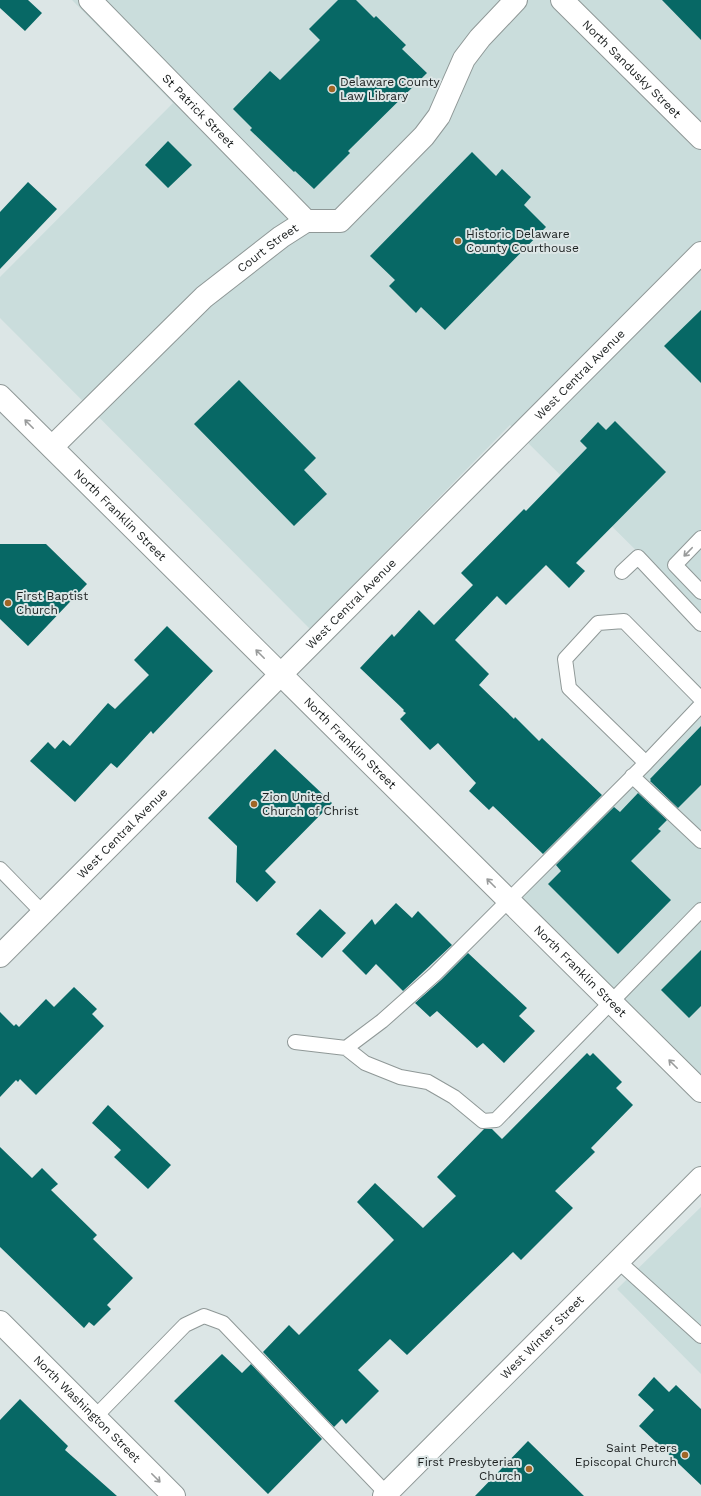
<svg xmlns="http://www.w3.org/2000/svg" width="701" height="1496" font-family="'Work Sans',sans-serif">
  <style>
    .built { fill: #cadddc }
    .building { fill: #076865 }
    .lines { fill: none; stroke-linecap: round; stroke-linejoin: round }
    .service-casing { stroke: #8f9897; stroke-width: 16 }
    .minor-casing { stroke: #8f9897; stroke-width: 24 }
    .tertiary-casing { stroke: #8f9897; stroke-width: 24 }
    .secondary-casing { stroke: #8f9897; stroke-width: 24 }
    .service { stroke: #fff; stroke-width: 14 }
    .minor { stroke: #fff; stroke-width: 22 }
    .tertiary { stroke: #fff; stroke-width: 22 }
    .secondary { stroke: #fff; stroke-width: 22 }
    .oneway { stroke: #999b9b }
    .poi-dot { fill: #a06626; stroke: #dce6e6; stroke-width: 1.5 }
    .labels { text-anchor: middle; stroke-width: 4; stroke-linejoin: round; paint-order: stroke }
    .street-label { font-size: 12px; fill: #1c2020; stroke: #dce6e6 }
    .poi-label { font-size: 12px; fill: #1c2020; stroke: #dce6e6; text-anchor: start }
  </style>
  <rect width="100%" height="100%" fill="#dce6e6"/>
  <!-- built -->
  <path class="built" d="M72 0H701V615L510 425 310 629 0 318V277L173 103Z
    M701 708V1098L508 910Z
    M701 1207V1374L617 1289Z"/>
  <!-- building -->
  <path class="building" d="M0 0H28L42 13 25 31 0 8Z
    M338 0H356L374 18 376 16 406 45 402 49 427 73 348 151 350 153 314 189 295 171 294 172 250 130 252 128 233 109 270 71 280 80 320 40 309 29Z
    M662 0H701V40Z
    M168 141 192 165 168 188 145 165Z
    M472 152 496 176 502 169 531 197 524 205 546 227 445 330 421 307 416 313 389 286 395 280 370 256Z
    M28 182 57 209 0 269V212Z
    M701 310V383L664 346Z
    M239 380 316 458 304 470 327 494 294 526 194 424Z
    M615 421 666 472 576 563 585 571 569 588 546 565 506 605 497 596 455 640 489 674 479 685 514 719 515 717 539 741 542 738 602 795 543 854 493 806 489 810 469 791 476 783 438 743 430 750 400 719 406 713 403 711 404 710 360 668 392 634 394 637 419 610 434 625 473 585 461 573 524 509 526 511 587 448 580 441 598 422 606 430Z
    M0 544H46L87 584 28 646 0 619Z
    M167 626 213 671 153 734 151 731 117 768 111 763 75 802 30 761 48 742 55 749 63 740 70 746 108 703 115 709 149 675 134 660Z
    M701 726V785L678 808 650 781 651 780 650 779Z
    M275 749 332 803 265 871 276 882 257 902 236 882 237 846 208 818Z
    M638 793 667 820 658 829 661 831 631 861 671 900 618 954 548 884 561 871 556 865 614 807 620 812Z
    M396 903 412 918 418 911 452 945 403 991 376 964 366 975 342 951 372 919 375 925Z
    M320 909 346 933 322 958 296 934Z
    M701 950V1006L689 1018 661 990Z
    M468 953 527 1008 519 1016 535 1031 504 1063 483 1043 477 1048 437 1011 430 1017 415 1003 441 980Z
    M74 987 97 1009 92 1014 104 1026 36 1095 20 1079 18 1082 16 1080 0 1097V1012L14 1026 16 1024 19 1027 46 999 54 1007Z
    M587 1053 590 1056 593 1053 622 1082 616 1088 633 1105 591 1148 595 1152 555 1191 573 1208 521 1260 513 1252 407 1355 390 1339 358 1370 379 1391 346 1424 342 1419 334 1427 263 1352 289 1325 299 1335 394 1240 357 1202 375 1183 423 1228 456 1196 437 1177 484 1129H492L502 1139Z
    M108 1105 171 1165 148 1189 114 1157 121 1150 92 1123Z
    M0 1147 32 1178 42 1168 58 1184 51 1190 97 1235 93 1239 133 1278 107 1305 111 1309 94 1326 89 1322 84 1328 0 1247Z
    M222 1354 242 1373 251 1364 322 1439 268 1494 174 1401Z
    M654 1377 669 1392 676 1385 701 1409V1485L639 1426 654 1410 638 1395Z
    M20 1399 68 1446 65 1450 117 1496H0V1420Z
    M528 1441 584 1496H475Z"/>
  <g class="lines">
    <defs>
      <path id="service" d="M701 538 675 565 701 592
        M622 572 638 557 701 624
        M646 763 569 688 565 659 598 623 624 621 701 699
        M632 776 701 841
        M0 869 43 913
        M295 1042 346 1048 365 1063 400 1077 428 1082 454 1097 483 1121 496 1120 701 910
        M346 1048 382 1021 435 974 646 763 701 705
        M618 1261 701 1336
        M95 1417 185 1325 204 1316 223 1323 386 1493"/>
      <g id="minor">
        <path id="s1" d="M90 0 306 221"/>
        <path id="s2" d="M0 396 701 1091"/>
        <path id="s3" d="M52 447 204 297 281 237 306 221H340L424 136 439 116 464 59 480 38 516 0"/>
        <path id="s4" d="M0 1322 174 1496"/>
        <path id="s5" d="M384 1496 701 1178"/>
      </g>
      <g id="tertiary">
        <path id="s6" d="M562 0 701 138"/>
      </g>
      <g id="secondary">
        <path id="s7" d="M0 956 701 253"/>
      </g>
    </defs>
    <!-- service casing -->
    <use href="#service" class="service-casing"/>
    <!-- minor casing -->
    <use href="#minor" class="minor-casing"/>
    <!-- tertiary casing -->
    <use href="#tertiary" class="tertiary-casing"/>
    <!-- secondary casing -->
    <use href="#secondary" class="secondary-casing"/>
    <!-- service -->
    <use href="#service" class="service"/>
    <!-- minor -->
    <use href="#minor" class="minor"/>
    <!-- tertiary -->
    <use href="#tertiary" class="tertiary"/>
    <!-- secondary -->
    <use href="#secondary" class="secondary"/>
  </g>
  <!-- one-way arrows -->
  <defs><path id="oneway-shaft" d="M-6 0H5M1.5-3L5.5 0L1.5 3" fill="none" stroke-width="1.6" stroke-linecap="round" stroke-linejoin="round"/></defs>
  <g class="oneway">
    <use href="#oneway-shaft" transform="translate(29 424) rotate(-135)"/>
    <use href="#oneway-shaft" transform="translate(688 552) rotate(134)"/>
    <use href="#oneway-shaft" transform="translate(260 654) rotate(-135)"/>
    <use href="#oneway-shaft" transform="translate(491 883) rotate(-135)"/>
    <use href="#oneway-shaft" transform="translate(673 1064) rotate(-135)"/>
    <use href="#oneway-shaft" transform="translate(156 1478) rotate(45)"/>
  </g>
  <!-- markers -->
  <g class="poi-dot">
    <circle cx="332" cy="89" r="4"/>
    <circle cx="458" cy="241" r="4"/>
    <circle cx="8" cy="603" r="4"/>
    <circle cx="254" cy="804" r="4"/>
    <circle cx="685" cy="1455" r="4"/>
    <circle cx="529" cy="1469" r="4"/>
  </g>
  <g class="labels">
    <!-- street labels -->
    <g class="street-label">
      <text dy="4" stroke="none"><textPath href="#s6" startOffset="98">North Sandusky Street</textPath></text>
      <text dy="4" stroke="none"><textPath href="#s1" startOffset="155">St Patrick Street</textPath></text>
      <text dy="4" stroke="none"><textPath href="#s3" startOffset="294">Court Street</textPath></text>
      <text dy="4" stroke="none"><textPath href="#s7" startOffset="821">West Central Avenue</textPath></text>
      <text dy="4" stroke="none"><textPath href="#s2" startOffset="169">North Franklin Street</textPath></text>
      <text dy="4" stroke="none"><textPath href="#s7" startOffset="497">West Central Avenue</textPath></text>
      <text dy="4" stroke="none"><textPath href="#s2" startOffset="493">North Franklin Street</textPath></text>
      <text dy="4" stroke="none"><textPath href="#s7" startOffset="173">West Central Avenue</textPath></text>
      <text dy="4" stroke="none"><textPath href="#s2" startOffset="817">North Franklin Street</textPath></text>
      <text dy="4" stroke="none"><textPath href="#s5" startOffset="224">West Winter Street</textPath></text>
      <text dy="4" stroke="none"><textPath href="#s4" startOffset="123">North Washington Street</textPath></text>
    </g>
    <!-- poi labels -->
    <g class="poi-label">
      <text x="340" y="86">Delaware County<tspan x="340" dy="14">Law Library</tspan></text>
      <text x="466" y="238">Historic Delaware<tspan x="466" dy="14">County Courthouse</tspan></text>
      <text x="16" y="600">First Baptist<tspan x="16" dy="14">Church</tspan></text>
      <text x="262" y="801">Zion United<tspan x="262" dy="14">Church of Christ</tspan></text>
      <text x="677" y="1452" text-anchor="end">Saint Peters<tspan x="677" dy="14">Episcopal Church</tspan></text>
      <text x="521" y="1466" text-anchor="end">First Presbyterian<tspan x="521" dy="14">Church</tspan></text>
    </g>
  </g>
</svg>
